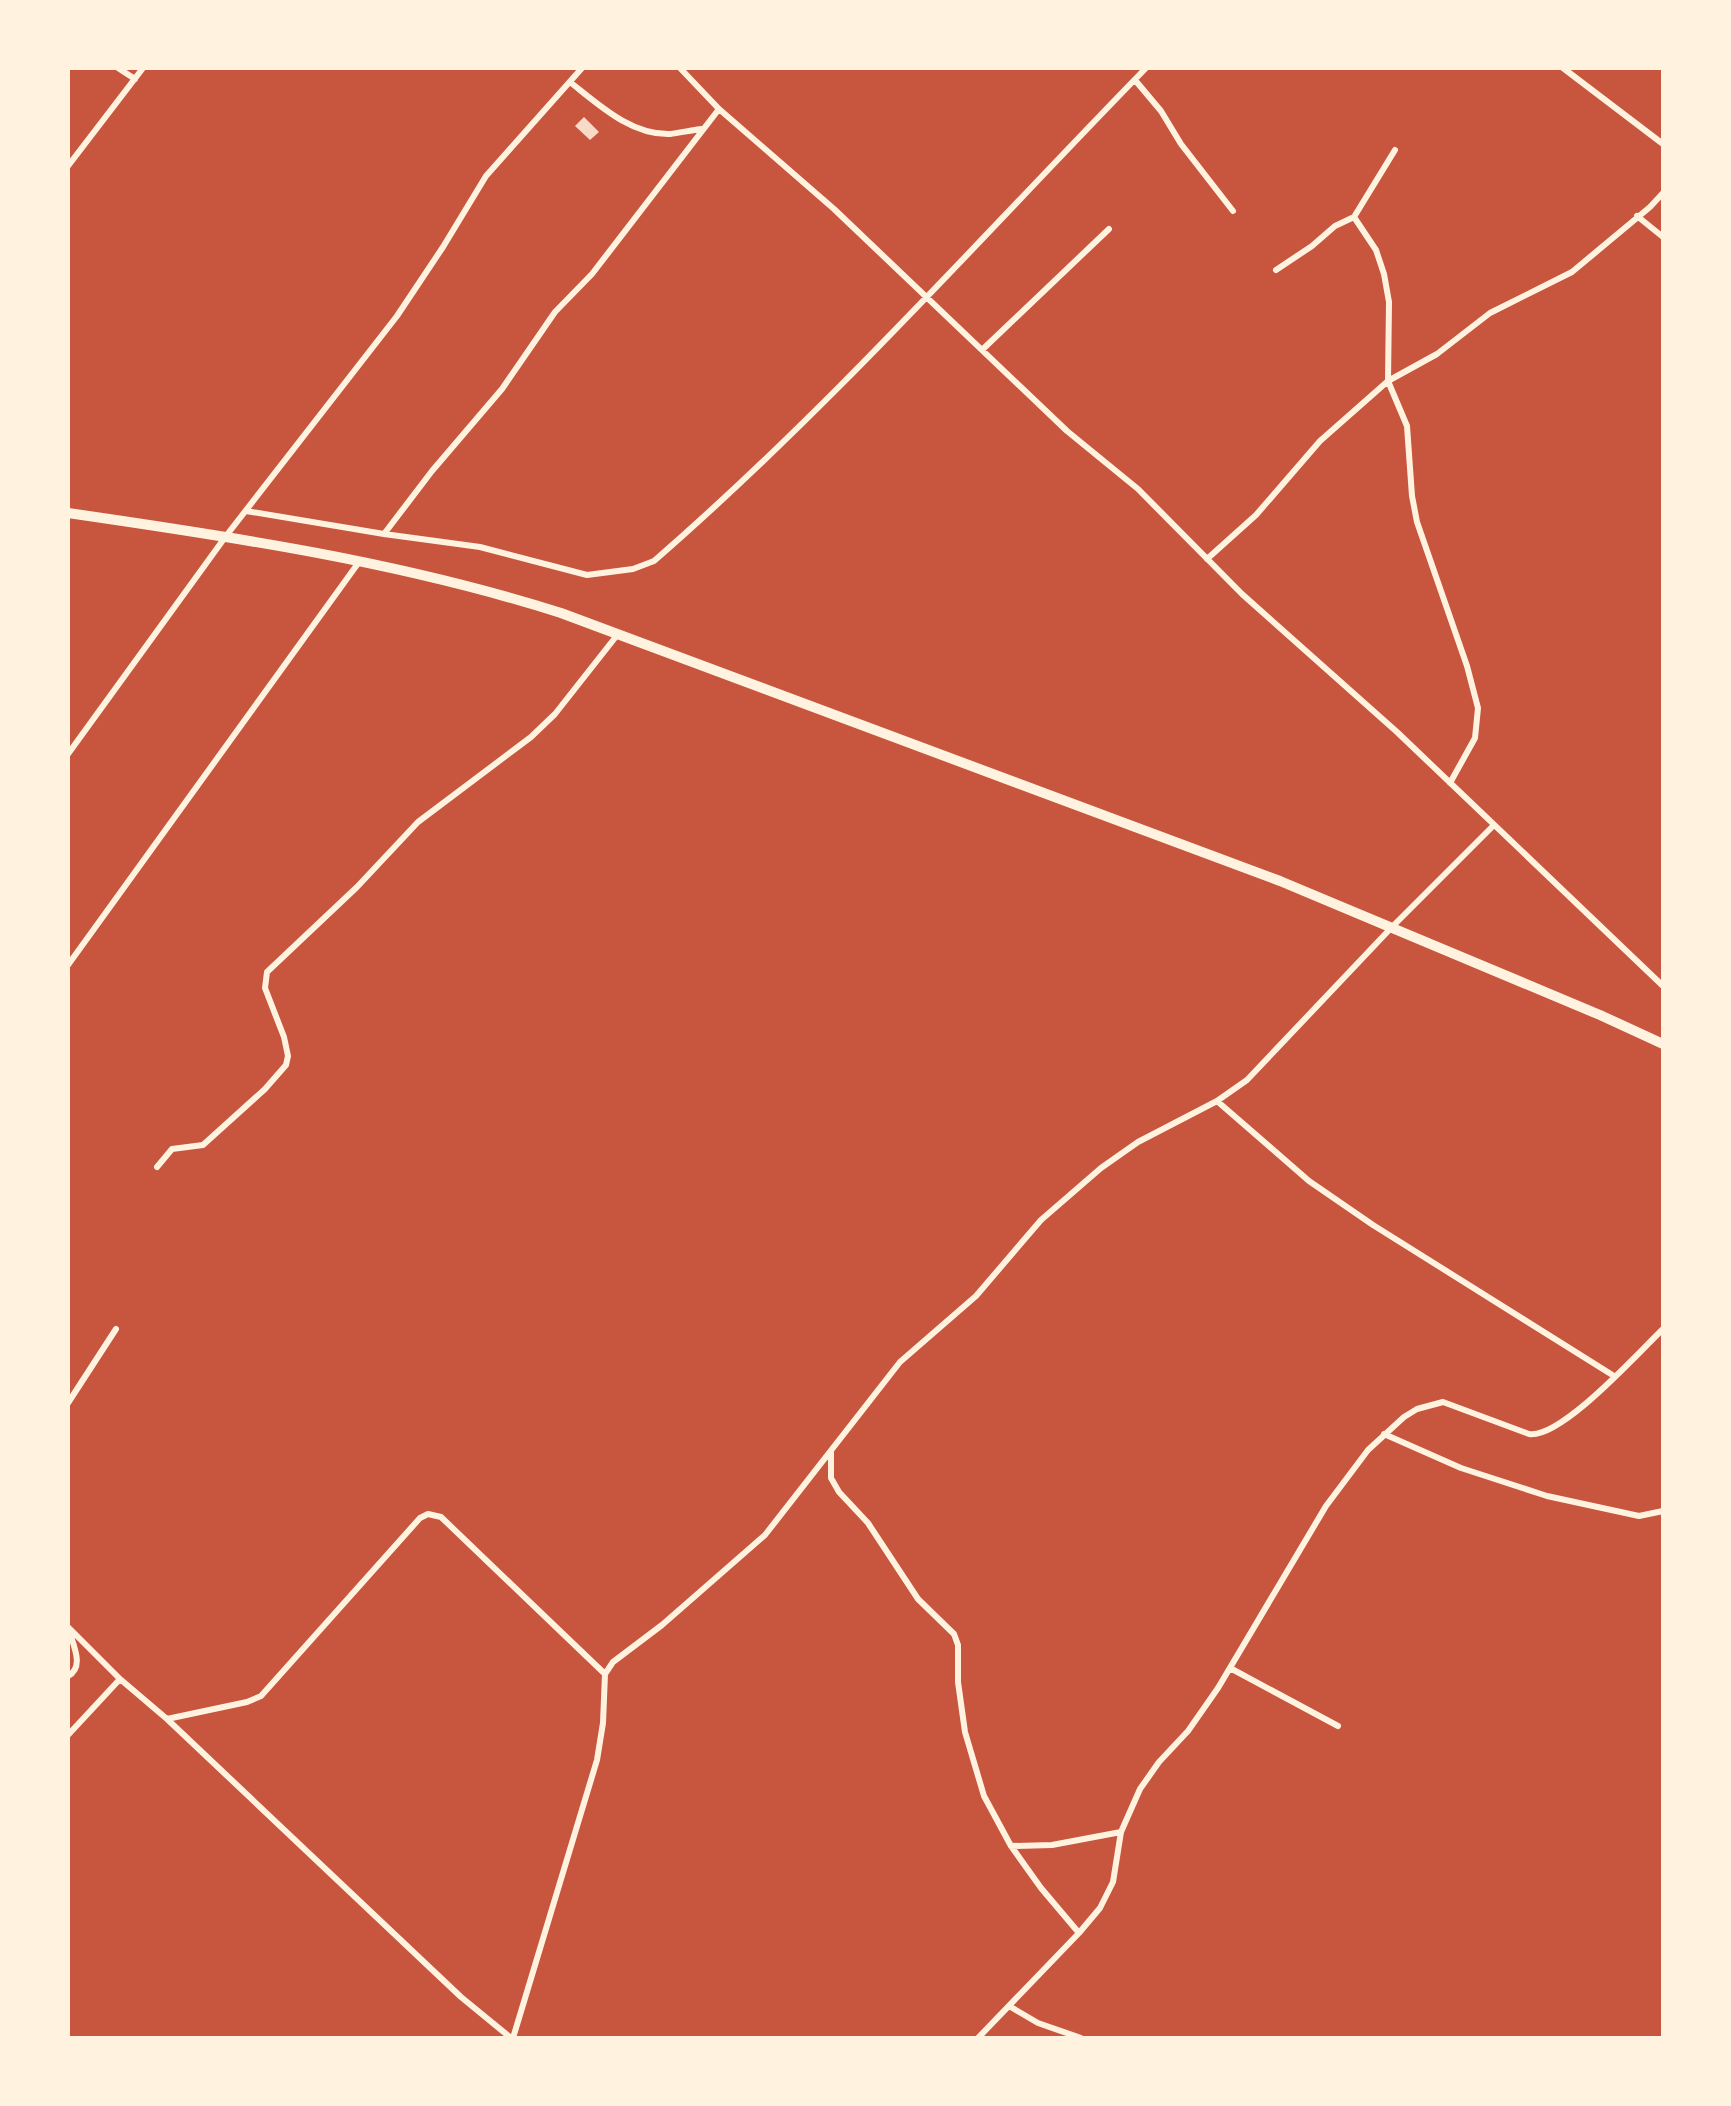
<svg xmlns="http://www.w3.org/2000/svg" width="1731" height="2106" font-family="'Golos Text',sans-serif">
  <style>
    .building { fill: #f7dbc8 }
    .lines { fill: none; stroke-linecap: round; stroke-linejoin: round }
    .minor { stroke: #fff3e0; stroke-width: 6 }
    .primary { stroke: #fff3e0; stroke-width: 10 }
  </style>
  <rect width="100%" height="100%" fill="#c8553d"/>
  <!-- building -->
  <path class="building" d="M584 117 599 132 590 140 575 126Z"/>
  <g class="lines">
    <!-- minor -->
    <path class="minor" d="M118 68 135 79
      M680 68 719 109 834 209 1067 431 1138 489 1242 594 1397 732 1663 986
      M1563 68 1663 144
      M1135 80 1161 111 1181 144 1233 211
      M570 82C599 105 631 135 670 134 680 133 691 130 702 129
      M1395 150 1354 217 1376 250 1384 274 1389 302 1388 381 1407 426 1412 496 1417 522 1467 666 1478 708 1475 738 1450 783
      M68 166 143 68
      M1637 216 1663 237
      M1276 270 1312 246 1335 226 1354 217
      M982 350 1109 229
      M246 511 384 534 480 547 587 575 633 569 654 561C830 408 984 234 1146 68
      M384 534 432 471 502 389 555 312 592 274 719 109
      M1207 559 1256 515 1320 441 1388 381 1437 354 1490 313 1572 272 1650 207 1663 193
      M68 754 226 536 397 316 443 247 486 176 582 68
      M68 965 359 562
      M1217 1101 1309 1181 1373 1225 1614 1376
      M157 1167 172 1149 203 1145 265 1089 286 1065 288 1056 284 1037 265 988 267 972 357 887 418 822 531 737 555 714 618 634
      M68 1403 116 1329
      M1384 1434 1461 1468 1547 1496 1639 1516 1663 1511
      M831 1451V1478L839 1492 868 1523 918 1599 954 1634 958 1645V1682L965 1732 984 1796 1011 1846 1041 1888 1079 1933
      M68 1627 120 1679 167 1719 461 1997 511 2038
      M1230 1668 1338 1726
      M68 1676C85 1667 73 1645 69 1630
      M167 1719 247 1702 261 1696 420 1518 428 1514 441 1517 605 1674
      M68 1735 120 1679
      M1011 1846 1052 1845 1121 1832
      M1009 2006 1038 2023 1081 2038
      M513 2038 597 1760 603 1723 605 1674 613 1662 662 1625 765 1535 900 1362 976 1296 1041 1220 1101 1168 1138 1142 1217 1101 1247 1080 1391 928 1493 826
      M978 2038 1079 1933 1100 1908 1113 1882 1121 1832 1140 1789 1159 1762 1188 1731 1218 1688 1326 1506 1368 1450 1404 1417 1417 1409 1443 1402 1529 1434C1561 1439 1638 1353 1663 1329"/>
    <!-- primary -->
    <path class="primary" d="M68 513C234 537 401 562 561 613L1280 881 1600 1015 1663 1044"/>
  </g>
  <!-- border -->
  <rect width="1731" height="2106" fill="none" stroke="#fff3e0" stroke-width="140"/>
</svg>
